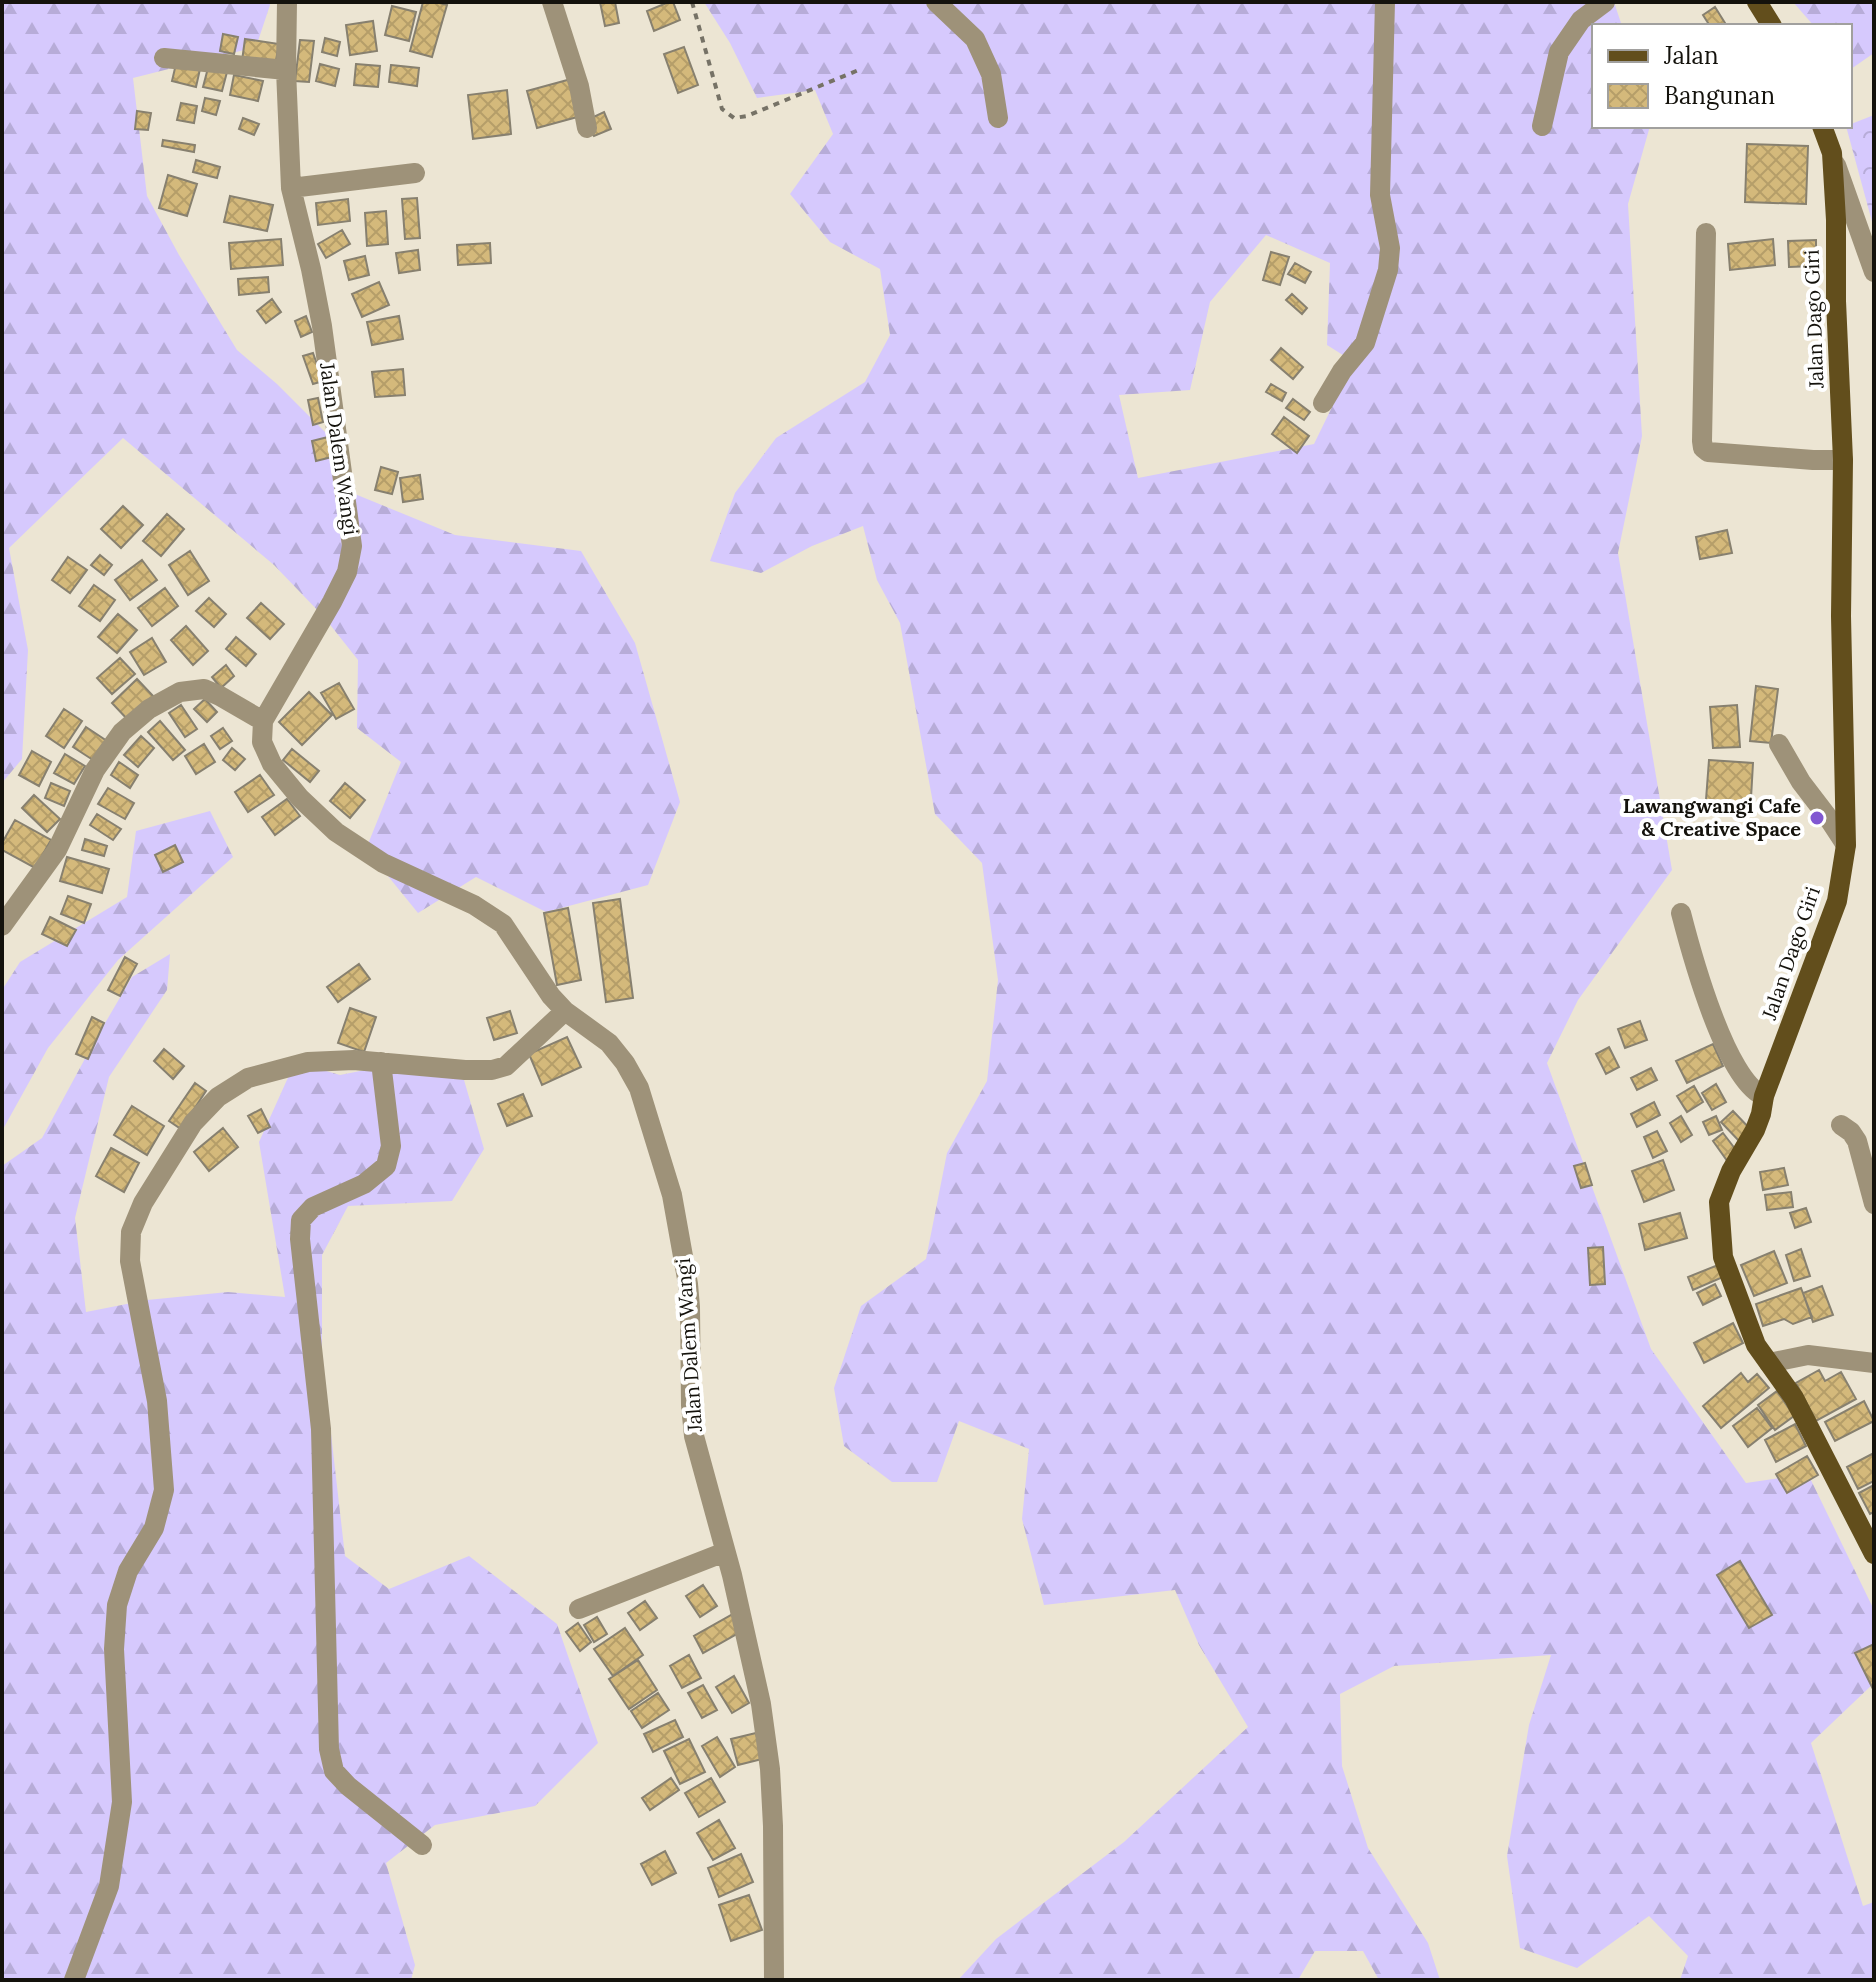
<svg xmlns="http://www.w3.org/2000/svg" width="1876" height="1982" font-family="Lora,serif">
  <style>
    .forest { fill: url(#forest-firs); fill-rule: evenodd }
    .park { fill: url(#park-crowns) }
    .building { fill: url(#building-cross-hatch); stroke: #87806f; stroke-width: 2 }
    .lines { fill: none; stroke-linecap: round; stroke-linejoin: round }
    .path { stroke: #767266; stroke-width: 4; stroke-dasharray: 6 6; stroke-linecap: butt }
    .minor { stroke: #9e9279; stroke-width: 20 }
    .major { stroke: #624e1c; stroke-width: 20 }
    .poi-dot { fill: #8157d1; stroke: #fff; stroke-width: 3 }
    .labels { text-anchor: middle; stroke-width: 8; stroke-linejoin: round; paint-order: stroke }
    .street-label { font-size: 20px; fill: #14120c; stroke: #fff }
    .poi-label { font-size: 20px; font-weight: bold; fill: #14120c; stroke: #fff; text-anchor: end }
  </style>
  <defs>
    <pattern id="forest-firs" width="22" height="20" patternUnits="userSpaceOnUse" patternTransform="scale(2)"><rect width="22" height="20" fill="#d6c9fd"/><path d="M5 1l3.5 6h-7zM16 11l3.5 6h-7z" fill="#b7acd8"/></pattern>
    <pattern id="park-crowns" width="20" height="18" patternUnits="userSpaceOnUse" patternTransform="scale(2)"><rect width="20" height="18" fill="#d6c9fd"/><path d="M2 6a3 3 0 1 1 6 0M12 15a3 3 0 1 1 6 0" fill="none" stroke="#b7acd8"/></pattern>
    <pattern id="building-cross-hatch" width="8" height="8" patternUnits="userSpaceOnUse" patternTransform="scale(2)"><rect width="8" height="8" fill="#d4b97b"/><path d="M0 0l8 8M0 8l8-8" fill="none" stroke="#b59e69"/></pattern>
  </defs>
  <rect width="100%" height="100%" fill="#ece5d3"/>
  <!-- forest -->
  <path class="forest" d="M2 2H269L270 5 256 47 133 78 147 196 179 255 237 350 277 384 334 441 350 492 455 535 581 551 635 643 680 802 648 885 546 912 476 877 418 913 366 849 401 762 357 728 358 660 324 617 274 565 123 438 9 548 28 650 22 759 2 783Z
    M704 2H1614L1622 26H1594V126H1650L1628 204 1642 436 1618 553 1672 870 1578 1000 1547 1063 1651 1349 1746 1483 1808 1474 1874 1610V1683L1811 1743 1863 1906 1874 1902V1980H1680L1688 1956 1649 1916 1577 1968 1520 1948 1507 1856 1529 1725 1551 1655 1394 1666 1340 1694 1342 1766 1368 1848 1428 1943 1440 1980H1379L1363 1951H1315L1298 1980H958L996 1939 1124 1842 1248 1727 1199 1645 1175 1590 1044 1605 1022 1519 1029 1449 959 1421 937 1482H892L844 1446 834 1388 861 1306 926 1259 947 1153 987 1081 998 980 982 863 935 814 900 623 877 580 863 526 812 546 761 573 710 561 735 493 776 438 865 382 890 335 880 269 830 242 790 194 833 134 815 90 757 98 730 43ZM1266 235 1330 263 1327 345 1354 362 1314 444 1138 478 1119 395 1190 390 1210 302Z
    M1793 2H1874V53L1851 69 1850 26H1814Z
    M210 811 233 857 118 960 48 1048 2 1131V990L20 962 127 897 136 831Z
    M170 954 167 990 109 1077 75 1218 86 1312 147 1300 228 1292 285 1297 259 1142 295 1062 340 1075 401 1063 462 1073 484 1149 452 1201 348 1206 322 1255V1355L345 1556 389 1589 469 1556 557 1624 598 1743 535 1806 435 1825 386 1863 415 1965 411 1980H2V1166L42 1138 94 1042 132 977Z"/>
  <!-- park -->
  <path class="park" d="M1874 115V229L1846 126Z"/>
  <!-- building -->
  <path class="building" d="M423 2H436L447 5 432 57 410 51Z
    M600 2H615L619 23 605 26Z
    M669 2H673L680 20 654 31 647 11Z
    M392 6 416 12 409 41 385 35Z
    M1715 7 1725 23 1721 26H1710L1703 15Z
    M373 21 377 51 350 55 346 25Z
    M223 34 238 37 234 54 220 51Z
    M325 38 340 42 337 56 322 52Z
    M245 39 279 44 275 66 242 61Z
    M300 40 314 41 309 82 295 81Z
    M684 47 698 85 678 93 664 54Z
    M176 64 200 69 196 87 172 81Z
    M320 64 339 69 335 86 316 81Z
    M356 64 380 66 378 87 354 85Z
    M391 65 419 68 417 86 389 82Z
    M208 68 227 72 222 91 203 87Z
    M234 75 263 81 258 101 230 95Z
    M571 79 581 116 537 128 527 91Z
    M507 90 511 134 473 139 468 95Z
    M205 98 220 101 216 115 202 111Z
    M181 103 197 106 194 123 177 120Z
    M137 111 151 113 148 130 135 129Z
    M604 112 611 129 594 136 587 120Z
    M243 118 259 124 254 135 239 129Z
    M163 140 195 145 194 152 162 146Z
    M1747 144 1808 146 1806 204 1745 202Z
    M196 160 220 167 217 178 193 172Z
    M168 175 197 184 187 216 159 208Z
    M230 196 273 205 267 231 224 222Z
    M417 198 420 238 405 239 402 199Z
    M348 199 350 221 318 225 316 203Z
    M386 211 388 244 367 246 365 213Z
    M342 230 350 244 326 258 318 244Z
    M281 239 283 265 231 269 229 243Z
    M1773 239 1775 265 1730 270 1728 244Z
    M1816 240V266L1789 267 1788 241Z
    M490 243 491 263 458 265 457 245Z
    M418 250 420 270 399 273 396 253Z
    M1271 252 1289 257 1280 285 1263 280Z
    M365 256 369 275 349 280 344 261Z
    M1295 263 1311 272 1305 283 1288 274Z
    M268 277 269 292 239 295 238 279Z
    M379 282 389 305 362 317 352 294Z
    M1292 294 1307 308 1302 314 1286 300Z
    M272 299 281 312 266 323 257 311Z
    M306 316 312 332 301 337 295 321Z
    M399 316 403 339 372 345 367 322Z
    M1281 348 1303 367 1293 379 1271 360Z
    M313 353 323 381 313 384 303 356Z
    M403 369 405 395 375 397 372 372Z
    M1271 384 1286 393 1282 401 1266 392Z
    M318 398 323 422 313 425 308 400Z
    M1293 399 1310 412 1304 420 1286 408Z
    M1284 417 1309 436 1297 453 1272 434Z
    M328 437 332 457 316 461 312 441Z
    M381 467 398 472 392 494 375 490Z
    M420 475 423 499 403 502 400 478Z
    M123 506 143 525 121 548 101 529Z
    M167 514 184 529 161 556 143 541Z
    M1727 530 1732 553 1700 559 1696 537Z
    M190 551 209 581 188 595 169 565Z
    M100 555 112 565 104 575 91 565Z
    M68 557 87 570 70 593 52 580Z
    M142 560 157 580 130 600 115 580Z
    M94 585 115 600 100 621 79 606Z
    M165 588 178 606 152 626 138 608Z
    M209 598 226 614 214 627 196 611Z
    M261 603 284 624 270 639 247 618Z
    M118 614 137 630 117 653 98 637Z
    M186 626 208 651 193 665 171 640Z
    M236 637 256 654 246 666 226 649Z
    M152 638 166 662 144 675 130 652Z
    M120 658 135 674 112 694 97 678Z
    M226 665 234 676 221 688 212 677Z
    M137 679 154 697 129 721 112 703Z
    M339 683 354 709 336 719 321 693Z
    M1756 686 1778 689 1771 743 1750 741Z
    M309 692 332 715 302 745 279 722Z
    M205 699 217 712 207 722 194 709Z
    M181 705 197 729 185 737 169 713Z
    M1737 705 1740 747 1713 748 1710 707Z
    M64 709 82 721 64 748 46 736Z
    M160 721 185 750 173 760 148 732Z
    M86 727 107 741 93 760 73 747Z
    M223 728 232 741 220 749 211 736Z
    M141 736 154 748 138 767 124 755Z
    M204 744 215 762 196 774 185 756Z
    M232 748 245 759 235 770 223 760Z
    M292 749 319 771 310 782 283 760Z
    M32 751 51 762 39 786 19 775Z
    M65 754 85 766 74 784 54 773Z
    M1709 760 1753 763 1750 816 1705 813Z
    M119 762 138 775 130 788 111 775Z
    M260 775 274 795 248 812 235 792Z
    M51 783 70 791 64 806 45 798Z
    M345 783 365 800 350 818 330 801Z
    M108 788 134 803 125 819 98 804Z
    M34 795 60 819 47 832 22 808Z
    M287 799 300 816 275 835 262 817Z
    M97 814 121 829 113 840 90 825Z
    M15 820 51 840 35 868 2 850V843Z
    M85 839 107 846 104 856 82 850Z
    M175 845 183 862 163 872 155 855Z
    M67 857 109 869 102 893 60 881Z
    M68 896 91 904 84 923 61 914Z
    M620 899 633 998 606 1002 593 903Z
    M568 908 581 980 557 985 544 913Z
    M50 917 76 930 67 946 42 934Z
    M125 957 137 964 120 996 108 990Z
    M359 964 370 979 338 1002 327 987Z
    M350 1008 376 1017 364 1052 338 1043Z
    M510 1011 517 1033 494 1040 487 1018Z
    M92 1017 104 1023 88 1059 76 1054Z
    M1640 1021 1647 1040 1625 1048 1618 1029Z
    M567 1037 581 1067 542 1085 529 1054Z
    M1713 1044 1723 1066 1687 1083 1676 1061Z
    M1609 1047 1619 1067 1606 1074 1596 1054Z
    M164 1049 184 1066 173 1079 154 1061Z
    M1651 1068 1657 1080 1637 1090 1631 1078Z
    M195 1083 206 1091 181 1129 169 1121Z
    M1716 1084 1726 1102 1712 1110 1702 1093Z
    M1694 1086 1703 1102 1687 1112 1677 1096Z
    M523 1094 532 1116 507 1126 498 1104Z
    M1654 1102 1660 1115 1637 1127 1631 1114Z
    M132 1106 164 1126 147 1155 114 1135Z
    M261 1109 270 1127 258 1133 248 1116Z
    M1733 1111 1753 1132 1741 1143 1721 1122Z
    M1681 1116 1692 1135 1681 1142 1670 1123Z
    M1716 1116 1722 1130 1709 1135 1703 1122Z
    M223 1128 238 1147 209 1171 194 1152Z
    M1657 1131 1667 1151 1653 1158 1644 1137Z
    M1723 1133 1739 1154 1728 1162 1713 1141Z
    M111 1148 139 1163 124 1192 96 1176Z
    M1663 1160 1674 1190 1644 1202 1632 1171Z
    M1585 1163 1592 1185 1581 1188 1574 1166Z
    M1784 1168 1788 1185 1763 1190 1760 1172Z
    M1791 1192 1793 1207 1767 1210 1765 1195Z
    M1806 1208 1811 1222 1795 1228 1790 1213Z
    M1680 1213 1687 1238 1645 1250 1639 1224Z
    M1603 1247 1605 1284 1590 1285 1588 1248Z
    M1801 1249 1810 1276 1794 1281 1786 1255Z
    M1774 1251 1787 1283 1754 1296 1741 1265Z
    M1718 1265 1723 1277 1693 1290 1688 1277Z
    M1715 1284 1721 1296 1703 1305 1697 1293Z
    M1822 1286 1833 1315 1813 1322 1803 1293Z
    M1801 1288 1812 1317 1793 1324 1784 1319 1763 1326 1756 1304Z
    M1733 1323 1743 1343 1704 1363 1694 1343Z
    M1819 1370 1825 1381 1841 1372 1856 1399 1816 1421 1796 1383Z
    M1741 1373 1748 1382 1757 1374 1769 1388 1721 1428 1703 1406Z
    M1777 1391 1794 1416 1775 1430 1758 1405Z
    M1864 1401 1874 1421 1835 1441 1825 1422Z
    M1757 1408 1772 1428 1748 1447 1733 1426Z
    M1795 1424 1806 1446 1776 1462 1765 1440Z
    M1874 1453V1481L1858 1489 1847 1467Z
    M1807 1456 1818 1475 1787 1493 1776 1474Z
    M1874 1485V1512L1870 1514 1859 1493Z
    M1740 1561 1772 1615 1749 1628 1717 1575Z
    M703 1585 717 1606 700 1617 686 1596Z
    M645 1601 657 1618 640 1630 628 1613Z
    M733 1614 742 1631 703 1653 694 1636Z
    M597 1617 607 1634 594 1642 584 1625Z
    M578 1623 591 1642 580 1651 566 1632Z
    M625 1628 643 1655 613 1676 594 1649Z
    M1874 1644V1691L1855 1653Z
    M689 1655 701 1678 682 1688 670 1666Z
    M638 1660 657 1690 629 1709 609 1679Z
    M734 1676 749 1703 732 1713 716 1687Z
    M703 1685 717 1710 702 1718 688 1693Z
    M658 1693 669 1710 642 1728 631 1711Z
    M675 1720 683 1737 653 1752 644 1734Z
    M756 1733 762 1759 738 1765 731 1739Z
    M717 1737 735 1767 720 1777 702 1746Z
    M689 1739 705 1772 680 1784 664 1751Z
    M671 1778 679 1790 650 1810 642 1798Z
    M711 1778 725 1802 699 1817 685 1793Z
    M719 1820 735 1848 713 1860 697 1833Z
    M665 1851 676 1873 652 1885 641 1864Z
    M741 1854 753 1882 719 1897 708 1868Z
    M749 1895 762 1930 731 1941 719 1905Z"/>
  <g class="lines">
    <!-- path -->
    <path class="path" d="M692 2 722 109 734 118 747 116 861 69"/>
    <!-- minor -->
    <path class="minor" d="M287 2 286 70 291 188 311 269 322 326 352 546 347 572 332 602 263 721 262 742 272 764 300 798 336 832 383 863 474 905 503 924 551 996 565 1011 609 1043 625 1063 639 1088 672 1195 688 1284 690 1307 691 1405 694 1436 732 1575 761 1704 770 1769 773 1826 774 1980
      M552 2 579 86 587 128
      M936 2 975 39 991 74 998 118
      M164 58 286 70
      M1542 126 1559 52 1581 20 1605 2
      M1836 165 1874 272
      M291 188 415 173
      M1706 233 1702 441 1703 448 1708 452 1813 460H1843
      M1323 403 1342 371 1365 343 1388 270 1390 248 1380 195 1385 2
      M1779 744 1801 782 1827 816 1846 845
      M1681 913C1691 952 1726 1082 1764 1096
      M2 926 57 850 95 770 122 732 149 709 180 692 204 689 220 696 263 721
      M381 1062 391 1146 386 1166 364 1184 313 1207 301 1220 300 1239 321 1429 329 1749 334 1771 348 1786 422 1845
      M1841 1125 1851 1132 1857 1141 1874 1204
      M1769 1363 1808 1355 1874 1363
      M579 1609 725 1552
      M74 1980 109 1886 122 1802 114 1649 117 1605 128 1571 154 1528 164 1490 157 1401 130 1261 131 1232 143 1203 193 1123 218 1097 248 1078 308 1062 354 1060 465 1070H492L506 1066 565 1011"/>
    <!-- major -->
    <path class="major" d="M1757 2 1772 26
      M1822 126 1832 153 1836 220V301L1843 460 1841 616 1846 845 1837 901 1764 1096 1761 1114 1755 1130 1731 1171 1719 1202 1723 1257 1756 1345 1794 1398 1874 1554"/>
  </g>
  <!-- markers -->
  <circle class="poi-dot" cx="1817" cy="818" r="8"/>
  <g class="labels">
    <!-- street labels -->
    <g class="street-label">
      <text transform="translate(1814 319) rotate(-92)" y="7">Jalan Dago Giri</text>
      <text transform="translate(339 449) rotate(82)" y="7">Jalan Dalem Wangi</text>
      <text transform="translate(1791 953) rotate(-71)" y="7">Jalan Dago Giri</text>
      <text transform="translate(689 1345) rotate(-94)" y="7">Jalan Dalem Wangi</text>
    </g>
    <!-- poi labels -->
    <g class="poi-label">
      <text x="1801" y="813">Lawangwangi Cafe<tspan x="1801" dy="23">&amp; Creative Space</tspan></text>
    </g>
  </g>
  <!-- border -->
  <rect width="1876" height="1982" fill="none" stroke="#14120c" stroke-width="8"/>
  <!-- legend -->
  <rect x="1592" y="24" width="260" height="104" fill="#ffffff" stroke="#a1a09e" stroke-width="2"/>
  <rect x="1608" y="50" width="40" height="12" fill="#624e1c" stroke="#a1a09e" stroke-width="2"/>
  <text x="1664" y="64" font-size="24" fill="#14120c">Jalan</text>
  <rect x="1608" y="84" width="40" height="24" fill="url(#building-cross-hatch)" stroke="#a1a09e" stroke-width="2"/>
  <text x="1664" y="104" font-size="24" fill="#14120c">Bangunan</text>
</svg>
